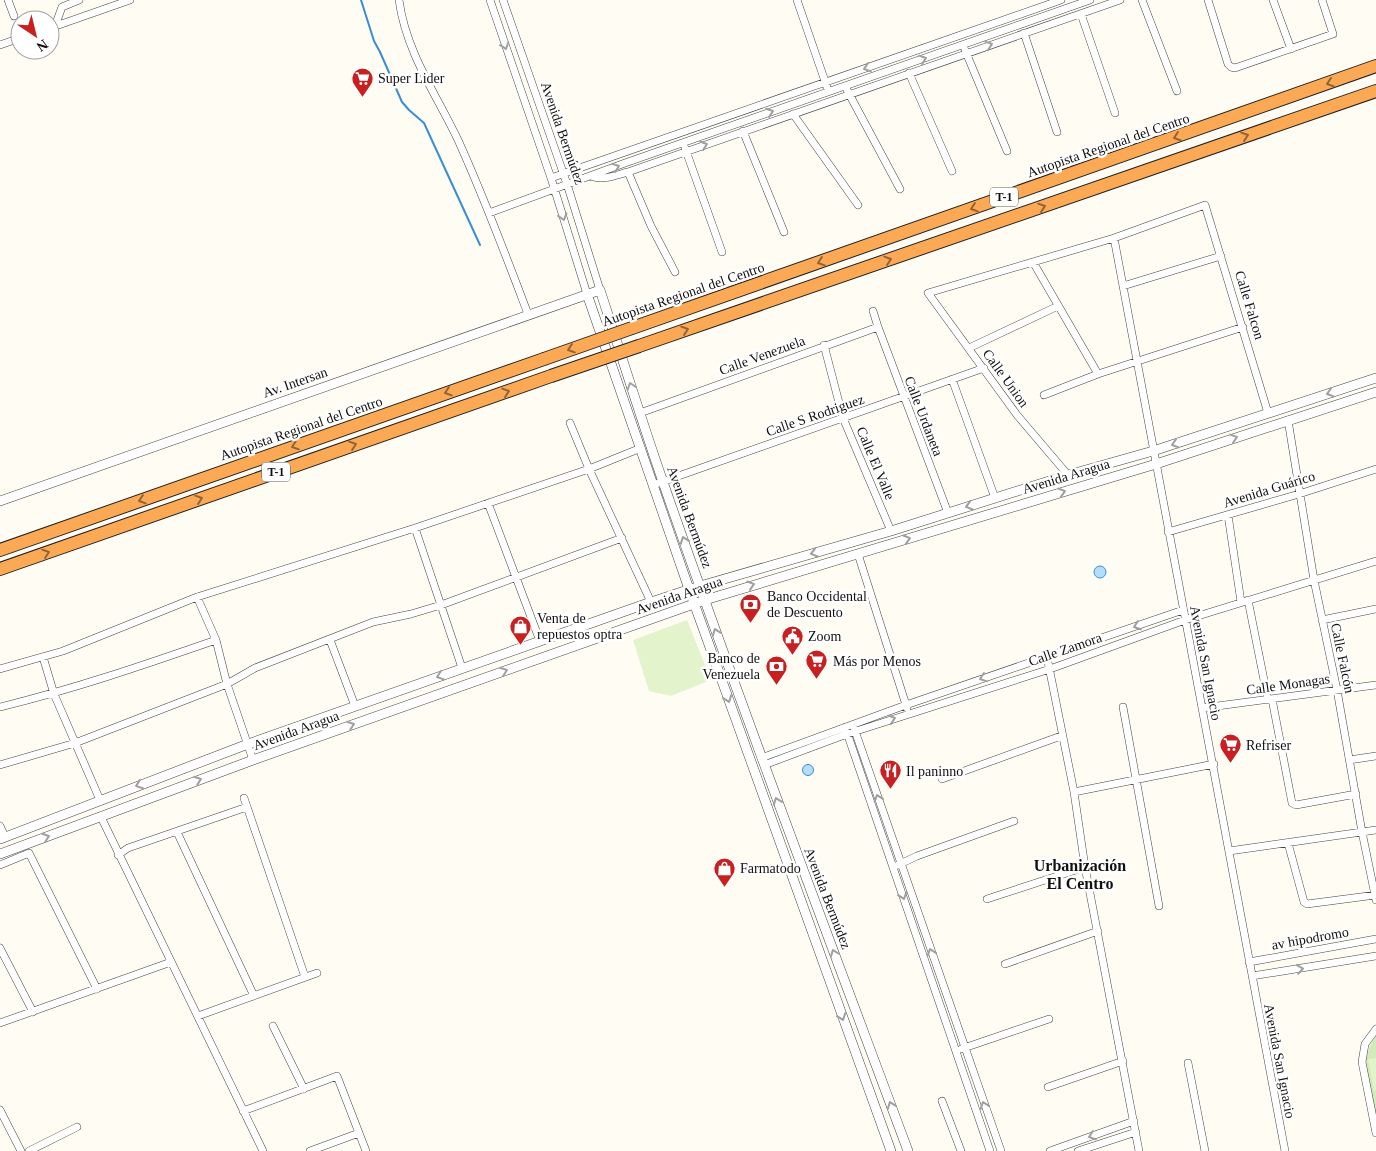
<svg xmlns="http://www.w3.org/2000/svg" width="1376" height="1151" font-family="'Times New Roman',serif">
  <style>
    .green { fill: #d1ecba }
    .pitch { fill: #e3f3cc }
    .water { fill: #b5dcf9; stroke: #388ed4 }
    .lines { fill: none; stroke-linecap: round; stroke-linejoin: round }
    .stream { stroke: #388ed4; stroke-width: 2 }
    .minor-casing { stroke: #434343; stroke-width: 8 }
    .tertiary-casing { stroke: #434343; stroke-width: 10 }
    .motorway-casing { stroke: #212121; stroke-width: 14 }
    .minor { stroke: #fff; stroke-width: 7 }
    .tertiary { stroke: #fff; stroke-width: 9 }
    .motorway { stroke: #fba955; stroke-width: 12 }
    .motorway-bridge-casing { stroke: #212121; stroke-width: 14; stroke-linecap: butt }
    .motorway-bridge { stroke: #fba955; stroke-width: 12 }
    .oneway { stroke: #9f9f9f }
    .oneway2 { stroke: #916436 }
    .labels { text-anchor: middle; stroke-width: 5; stroke-linejoin: round; paint-order: stroke }
    .shield { fill: #fff; stroke: #585858; stroke-width: 1 }
    .shield-label { font-size: 12px; font-weight: bold; fill: #101010 }
    .poi-label { font-size: 14px; fill: #101010; stroke: #fff; text-anchor: start }
    .street-label { font-size: 14px; fill: #101010; stroke: #fff }
    .quarter-label { font-size: 16px; font-weight: bold; fill: #101010; stroke: #fff }
  </style>
  <rect width="100%" height="100%" fill="#fffdf3"/>
  <!-- green -->
  <path class="green" d="M1376 1036V1117C1370 1090 1357 1061 1376 1036Z"/>
  <!-- pitch -->
  <path class="pitch" d="M687 620 711 680 671 696 649 691 633 640Z
    M1376 1058V1090L1374 1091 1368 1059Z"/>
  <!-- water -->
  <path class="water" d="M1094 572a6 6 0 1 1 12 0a6 6 0 1 1-12 0Z
    M802.5 770a5.5 5.5 0 1 1 11 0a5.5 5.5 0 1 1-11 0Z"/>
  <g class="lines">
    <!-- stream -->
    <path class="stream" d="M361 0 374 41 380 52 402 102 409 110 424 123 480 245"/>
    <defs>
      <path id="minor" d="M8 0 14 16
        M399 0C406 52 436 94 458 140 484 197 506 256 528 314
        M490 0 551 178 587 294
        M503 0 567 184 600 290
        M797 0 827 87
        M1142 0 1177 91
        M1208 0 1228 64 1231 67 1235 68 1333 34 1322 0
        M1273 0 1291 49
        M1081 14 1115 113
        M55 26 62 7 79 0
        M50 28 130 0
        M1024 33 1057 132
        M0 45 20 38
        M965 50 1007 151
        M909 73 952 171
        M847 90 900 189
        M793 114 858 205
        M743 131 784 232
        M685 148 722 252
        M628 172 651 226 675 272
        M591 176C603 181 616 175 628 172L1120 0
        M551 178 1061 0
        M489 213 625 163 1090 0
        M1114 238 1285 1151
        M1033 262 1098 374
        M1123 286 1221 256
        M878 327 948 513
        M824 345 843 418 891 531
        M969 348 1058 306
        M952 379 995 498
        M1044 395 1098 374 1243 327
        M640 413 878 327 873 311
        M1288 420 1314 580 1337 690 1362 832 1376 900
        M570 423 589 469 651 602
        M1068 475 1017 415 928 293 1114 238 1205 205 1268 413
        M653 485 984 368
        M488 503 540 641
        M1228 515 1241 602
        M415 528 462 668
        M1168 532 1299 494 1376 469
        M858 554 907 708
        M197 597 216 640 227 684 253 760
        M1248 600 1268 700
        M1322 620 1376 609
        M330 640 355 706
        M43 657 54 694 100 800
        M1047 657 1074 792 1085 867 1139 1151
        M0 669 63 651 197 597 415 528 589 469 641 448
        M1272 699 1292 803 1296 805 1356 794
        M0 707C74 689 144 665 216 640
        M1123 707 1159 906
        M1202 708 1376 685
        M853 725 1001 1151
        M845 727 990 1151
        M761 758 906 705 1183 610
        M1349 760 1376 756
        M0 765 75 743 227 684 255 668 373 622 411 614 441 605 622 538
        M764 765 847 734 1050 669 1185 620 1376 561
        M942 779 1061 736
        M1074 792 1214 764
        M244 798 305 977
        M101 817 263 1151
        M0 826 5 837
        M177 832 254 996
        M1288 843 1304 902 1307 904 1376 895
        M1229 851 1376 830
        M118 855 128 848 247 807
        M0 865 29 853 97 989
        M898 865 917 856 1014 821
        M987 899 1085 867
        M0 948 33 1012
        M1249 962 1376 939
        M1005 964 1098 931
        M1252 976 1376 956
        M198 1016 317 973
        M0 1023 171 962
        M273 1026 304 1089
        M1376 1029 1365 1044 1362 1062 1376 1133
        M961 1049 1049 1019
        M1188 1063 1205 1151
        M1048 1087 1123 1061
        M942 1101 961 1151
        M0 1110 21 1151
        M243 1111 337 1076 366 1151
        M29 1151 77 1127
        M310 1151 359 1133
        M1050 1151 1134 1121
        M1078 1151 1136 1132"/>
      <path id="tertiary" d="M587 294 689 589 891 1151
        M0 501 600 290C621 354 641 419 663 482 741 706 825 928 908 1151
        M0 839 248 744 651 602 700 586 891 531 1068 475 1153 451 1376 378
        M0 854 253 760 705 600 1156 464 1376 392"/>
      <path id="motorway" d="M632 328 1376 66
        M639 346 1376 91
        M0 550 544 359
        M0 569 551 376"/>
    </defs>
    <!-- minor casing -->
    <use href="#minor" class="minor-casing"/>
    <!-- tertiary casing -->
    <use href="#tertiary" class="tertiary-casing"/>
    <!-- motorway casing -->
    <use href="#motorway" class="motorway-casing"/>
    <!-- minor -->
    <use href="#minor" class="minor"/>
    <!-- tertiary -->
    <use href="#tertiary" class="tertiary"/>
    <!-- motorway -->
    <use href="#motorway" class="motorway"/>
    <defs>
      <path id="motorway-bridge" d="M544 359 632 328
        M551 376 639 346"/>
    </defs>
    <!-- motorway-bridge casing -->
    <use href="#motorway-bridge" class="motorway-bridge-casing"/>
    <!-- motorway-bridge -->
    <use href="#motorway-bridge" class="motorway-bridge"/>
  </g>
  <!-- one-way arrows -->
  <defs><path id="oneway-chevron" d="M-2-3.5L2.5 0L-2 3.5" fill="none" stroke-width="1.6" stroke-linecap="round" stroke-linejoin="round" transform="scale(1.25)"/></defs>
  <g class="oneway">
    <use href="#oneway-chevron" transform="translate(989 45) rotate(-19)"/>
    <use href="#oneway-chevron" transform="translate(505 46) rotate(71)"/>
    <use href="#oneway-chevron" transform="translate(923 59) rotate(-19)"/>
    <use href="#oneway-chevron" transform="translate(867 68) rotate(161)"/>
    <use href="#oneway-chevron" transform="translate(770 112) rotate(-20)"/>
    <use href="#oneway-chevron" transform="translate(704 145) rotate(-20)"/>
    <use href="#oneway-chevron" transform="translate(616 167) rotate(-20)"/>
    <use href="#oneway-chevron" transform="translate(563 217) rotate(73)"/>
    <use href="#oneway-chevron" transform="translate(631 386) rotate(-108)"/>
    <use href="#oneway-chevron" transform="translate(1330 393) rotate(162)"/>
    <use href="#oneway-chevron" transform="translate(1234 438) rotate(-18)"/>
    <use href="#oneway-chevron" transform="translate(1175 444) rotate(162)"/>
    <use href="#oneway-chevron" transform="translate(1062 492) rotate(-17)"/>
    <use href="#oneway-chevron" transform="translate(969 506) rotate(163)"/>
    <use href="#oneway-chevron" transform="translate(907 539) rotate(-17)"/>
    <use href="#oneway-chevron" transform="translate(684 540) rotate(-110)"/>
    <use href="#oneway-chevron" transform="translate(814 553) rotate(164)"/>
    <use href="#oneway-chevron" transform="translate(751 585) rotate(-18)"/>
    <use href="#oneway-chevron" transform="translate(1137 626) rotate(161)"/>
    <use href="#oneway-chevron" transform="translate(716 632) rotate(-110)"/>
    <use href="#oneway-chevron" transform="translate(504 671) rotate(-20)"/>
    <use href="#oneway-chevron" transform="translate(440 676) rotate(161)"/>
    <use href="#oneway-chevron" transform="translate(983 678) rotate(161)"/>
    <use href="#oneway-chevron" transform="translate(728 699) rotate(70)"/>
    <use href="#oneway-chevron" transform="translate(892 719) rotate(-18)"/>
    <use href="#oneway-chevron" transform="translate(351 725) rotate(-20)"/>
    <use href="#oneway-chevron" transform="translate(198 780) rotate(-20)"/>
    <use href="#oneway-chevron" transform="translate(139 785) rotate(159)"/>
    <use href="#oneway-chevron" transform="translate(878 798) rotate(-109)"/>
    <use href="#oneway-chevron" transform="translate(777 801) rotate(-110)"/>
    <use href="#oneway-chevron" transform="translate(46 837) rotate(-20)"/>
    <use href="#oneway-chevron" transform="translate(903 896) rotate(71)"/>
    <use href="#oneway-chevron" transform="translate(931 952) rotate(-109)"/>
    <use href="#oneway-chevron" transform="translate(834 953) rotate(-111)"/>
    <use href="#oneway-chevron" transform="translate(1300 969) rotate(-9)"/>
    <use href="#oneway-chevron" transform="translate(842 1017) rotate(70)"/>
    <use href="#oneway-chevron" transform="translate(891 1105) rotate(-110)"/>
    <use href="#oneway-chevron" transform="translate(984 1105) rotate(-110)"/>
    <use href="#oneway-chevron" transform="translate(1092 1136) rotate(161)"/>
  </g>
  <g class="oneway2">
    <use href="#oneway-chevron" transform="translate(1330 83) rotate(161)"/>
    <use href="#oneway-chevron" transform="translate(1245 136) rotate(-19)"/>
    <use href="#oneway-chevron" transform="translate(1177 137) rotate(161)"/>
    <use href="#oneway-chevron" transform="translate(1042 207) rotate(-19)"/>
    <use href="#oneway-chevron" transform="translate(974 208) rotate(161)"/>
    <use href="#oneway-chevron" transform="translate(888 260) rotate(-19)"/>
    <use href="#oneway-chevron" transform="translate(821 262) rotate(161)"/>
    <use href="#oneway-chevron" transform="translate(685 330) rotate(-19)"/>
    <use href="#oneway-chevron" transform="translate(571 349) rotate(161)"/>
    <use href="#oneway-chevron" transform="translate(448 392) rotate(161)"/>
    <use href="#oneway-chevron" transform="translate(506 392) rotate(-19)"/>
    <use href="#oneway-chevron" transform="translate(353 445) rotate(-19)"/>
    <use href="#oneway-chevron" transform="translate(295 446) rotate(161)"/>
    <use href="#oneway-chevron" transform="translate(199 499) rotate(-19)"/>
    <use href="#oneway-chevron" transform="translate(142 500) rotate(161)"/>
    <use href="#oneway-chevron" transform="translate(46 553) rotate(-19)"/>
  </g>
  <!-- icons -->
  <defs>
    <symbol id="supermarket-pin" viewBox="-11 -11 22 30"><path d="M0 17L-7.5 6A9.5 9.5 0 1 1 7.5 6Z" fill="#c82020" stroke="#fff"/><path d="M-6-5.5h2.5l.6 2H6L4.5 2H-2.5L-4.4-4H-6ZM-1.5 3.2a1.3 1.3 0 1 0 .1 0ZM3 3.2a1.3 1.3 0 1 0 .1 0Z" fill="#fff"/></symbol>
    <symbol id="bank-pin" viewBox="-11 -11 22 30"><path d="M0 17L-7.5 6A9.5 9.5 0 1 1 7.5 6Z" fill="#c82020" stroke="#fff"/><path d="M-6-4H6V4H-6ZM0-2.3a2.3 2.3 0 1 0 0 4.6a2.3 2.3 0 1 0 0-4.6Z" fill="#fff"/></symbol>
    <symbol id="shop-pin" viewBox="-11 -11 22 30"><path d="M0 17L-7.5 6A9.5 9.5 0 1 1 7.5 6Z" fill="#c82020" stroke="#fff"/><path d="M-5-2.5h2.3a2.7 3.5 0 0 1 5.4 0H5L5.5 6h-11ZM-1.5-2.5h3a1.5 2.3 0 0 0-3 0Z" fill="#fff"/></symbol>
    <symbol id="civic-pin" viewBox="-11 -11 22 30"><path d="M0 17L-7.5 6A9.5 9.5 0 1 1 7.5 6Z" fill="#c82020" stroke="#fff"/><path d="M-.6-6.5H3V-4.5H.6V-3L4-1V1h2V6H-6V1h2V-1L-.6-3ZM-1.2 2.5V6h2.4V2.5Z" fill="#fff"/></symbol>
    <symbol id="restaurant-pin" viewBox="-11 -11 22 30"><path d="M0 17L-7.5 6A9.5 9.5 0 1 1 7.5 6Z" fill="#c82020" stroke="#fff"/><path d="M-5-6h1v4h1v-4h1v4h1v-4h1v5L-1.5 .5V6h-2V.5L-5-1ZM5-6V6H3V1.5H1.5Q1.5-4 5-6Z" fill="#fff"/></symbol>
  </defs>
  <g fill-rule="evenodd">
    <use href="#supermarket-pin" x="350" y="66" width="25" height="34"/>
    <use href="#bank-pin" x="738" y="592" width="25" height="34"/>
    <use href="#shop-pin" x="508" y="614" width="25" height="34"/>
    <use href="#civic-pin" x="780" y="624" width="25" height="34"/>
    <use href="#supermarket-pin" x="804" y="648" width="25" height="34"/>
    <use href="#bank-pin" x="764" y="654" width="25" height="34"/>
    <use href="#supermarket-pin" x="1218" y="732" width="25" height="34"/>
    <use href="#restaurant-pin" x="878" y="758" width="25" height="34"/>
    <use href="#shop-pin" x="712" y="856" width="25" height="34"/>
  </g>
  <g class="labels">
    <!-- shield labels -->
    <g class="shield">
      <rect x="990" y="187.5" width="28" height="19" rx="4"/>
      <rect x="262" y="462.5" width="28" height="19" rx="4"/>
    </g>
    <g class="shield-label">
      <text x="1004" y="201">T-1</text>
      <text x="276" y="476">T-1</text>
    </g>
    <!-- poi labels -->
    <g class="poi-label">
      <text x="378" y="83">Super Lider</text>
      <text x="767" y="601">Banco Occidental<tspan x="767" dy="16">de Descuento</tspan></text>
      <text x="537" y="623">Venta de<tspan x="537" dy="16">repuestos optra</tspan></text>
      <text x="808" y="641">Zoom</text>
      <text x="760" y="663" text-anchor="end">Banco de<tspan x="760" dy="16">Venezuela</tspan></text>
      <text x="833" y="666">Más por Menos</text>
      <text x="1246" y="750">Refriser</text>
      <text x="906" y="776">Il paninno</text>
      <text x="740" y="873">Farmatodo</text>
    </g>
    <!-- street labels -->
    <g class="street-label">
      <text transform="translate(563 133) rotate(71)" y="5">Avenida Bermúdez</text>
      <text transform="translate(1108 145) rotate(-19)" y="5">Autopista Regional del Centro</text>
      <text transform="translate(683 294) rotate(-19)" y="5">Autopista Regional del Centro</text>
      <text transform="translate(1250 305) rotate(73)" y="5">Calle Falcon</text>
      <text transform="translate(762 355) rotate(-20)" y="5">Calle Venezuela</text>
      <text transform="translate(1006 378) rotate(54)" y="5">Calle Union</text>
      <text transform="translate(295 382) rotate(-19)" y="5">Av. Intersan</text>
      <text transform="translate(815 415) rotate(-19)" y="5">Calle S Rodriguez</text>
      <text transform="translate(924 416) rotate(69)" y="5">Calle Urdaneta</text>
      <text transform="translate(301 428) rotate(-19)" y="5">Autopista Regional del Centro</text>
      <text transform="translate(876 463) rotate(67)" y="5">Calle El Valle</text>
      <text transform="translate(1066 476) rotate(-17)" y="5">Avenida Aragua</text>
      <text transform="translate(1269 489) rotate(-17)" y="5">Avenida Guárico</text>
      <text transform="translate(690 517) rotate(70)" y="5">Avenida Bermúdez</text>
      <text transform="translate(679 595) rotate(-19)" y="5">Avenida Aragua</text>
      <text transform="translate(1065 649) rotate(-19)" y="5">Calle Zamora</text>
      <text transform="translate(1343 658) rotate(78)" y="5">Calle Falcón</text>
      <text transform="translate(1206 663) rotate(79)" y="5">Avenida San Ignacio</text>
      <text transform="translate(1288 684) rotate(-8)" y="5">Calle Monagas</text>
      <text transform="translate(296 730) rotate(-20)" y="5">Avenida Aragua</text>
      <text transform="translate(828 898) rotate(69)" y="5">Avenida Bermúdez</text>
      <text transform="translate(1310 938) rotate(-10)" y="5">av hipodromo</text>
      <text transform="translate(1280 1061) rotate(79)" y="5">Avenida San Ignacio</text>
    </g>
    <!-- quarter labels -->
    <g class="quarter-label">
      <text x="1080" y="871">Urbanización<tspan x="1080" dy="18">El Centro</tspan></text>
    </g>
  </g>
  <!-- north arrow -->
  <g transform="translate(35 35) rotate(145)"><circle r="24" fill="#ffffff" stroke="#9f9f9f"/>
  <path d="M0-4L9 19L0 12L-9 19Z" fill="#c82020"/>
  <text y="-8" font-size="14" font-weight="bold" text-anchor="middle" fill="#101010">N</text>
  </g>
</svg>
